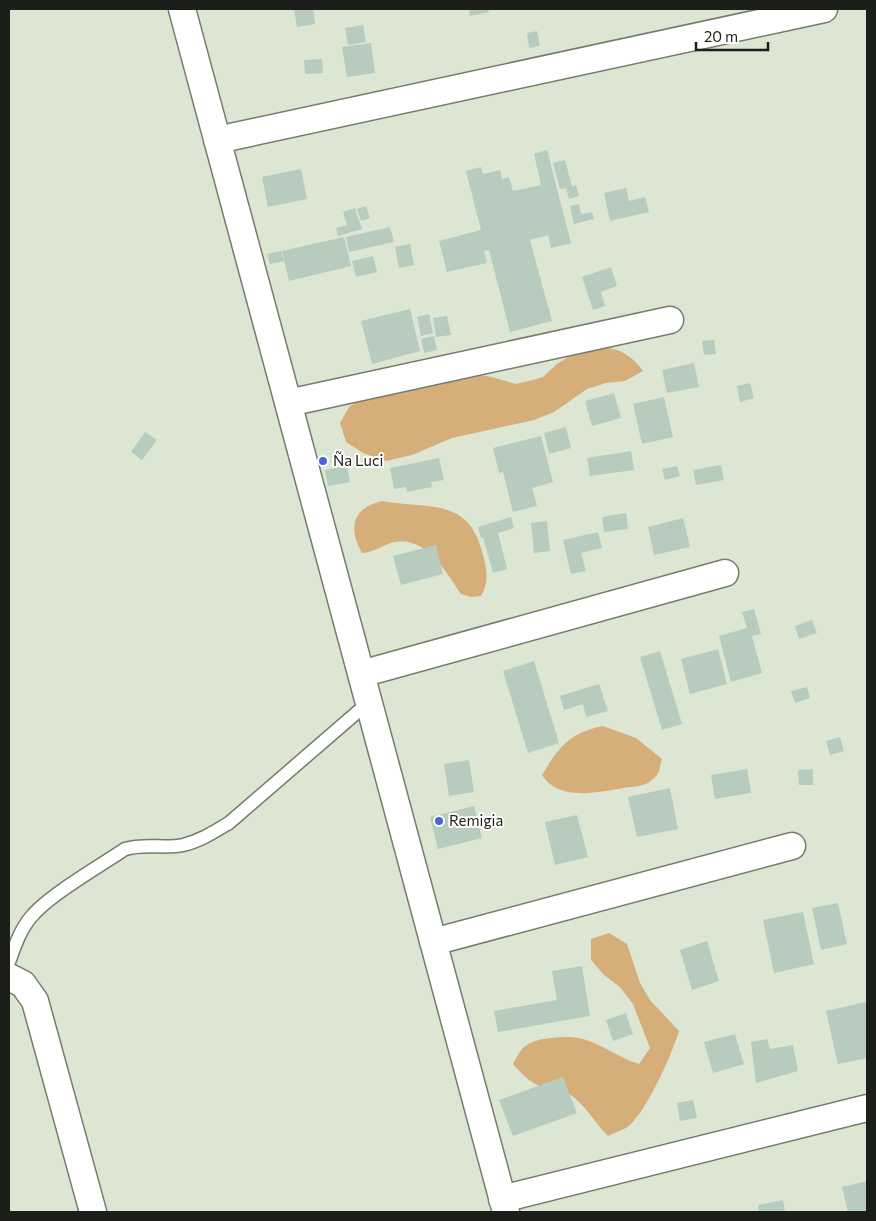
<svg xmlns="http://www.w3.org/2000/svg" width="876" height="1221" font-family="Commissioner,sans-serif">
  <style>
    .green { fill: #d5ae7a }
    .building { fill: #b7cbbf }
    .lines { fill: none; stroke-linecap: round; stroke-linejoin: round }
    .lane-casing { stroke: #747d6c; stroke-width: 15 }
    .street-casing { stroke: #747d6c; stroke-width: 29 }
    .lane { stroke: #fff; stroke-width: 12 }
    .street { stroke: #fff; stroke-width: 26 }
    .poi-dot { fill: #4a64d8; stroke: #fff; stroke-width: 2 }
    .labels { text-anchor: middle; stroke-width: 4; stroke-linejoin: round; paint-order: stroke }
    .poi-label { font-size: 15px; fill: #1c1f19; stroke: #fff; text-anchor: start }
  </style>
  <rect width="100%" height="100%" fill="#dce6d3"/>
  <!-- green -->
  <path class="green" d="M596 347C617 347 631 354 643 371L625 381 606 383 587 389 554 412 534 420 452 438 412 455 386 461 363 453 346 442 340 423 349 407 366 396 462 372 492 377 516 384 533 380 543 377 557 364 575 353Z
    M382 501C429 510 469 496 483 555 487 570 489 582 481 596L472 597 461 594C445 571 426 534 391 543 381 546 374 552 362 553 348 528 352 508 382 501Z
    M603 726 636 738 662 759C659 767 661 773 653 779 645 787 635 786 624 788 599 792 559 802 542 775 559 747 569 733 603 726Z
    M609 933 627 944 640 983 650 1000 679 1031C672 1054 645 1116 626 1128 620 1131 613 1133 608 1136 596 1124 582 1100 567 1093 561 1091 553 1091 547 1089 532 1084 523 1076 513 1064 516 1059 519 1052 523 1048 534 1037 568 1035 583 1039 602 1044 619 1058 639 1064L650 1048 633 1004 620 987 604 975 591 960V939Z"/>
  <!-- building -->
  <path class="building" d="M294 9H313L315 24 297 27Z
    M469 9H488L489 12 470 16Z
    M363 25 366 42 348 45 345 28Z
    M537 31 540 46 529 48 527 33Z
    M371 43 375 73 347 77 342 47Z
    M322 59 323 73 305 74 304 60Z
    M547 150 571 243 551 248 548 235 530 240 552 321 510 332 489 250 484 251 487 263 447 272 439 241 481 230 466 171 481 167 483 174 500 170 502 179 509 177 513 191 541 185 534 154Z
    M565 160 572 186 576 185 579 196 569 199 566 188 560 189 553 163Z
    M301 169 307 199 268 207 262 177Z
    M626 188 629 201 645 197 649 212 610 221 604 193Z
    M579 204 581 214 592 212 594 219 574 224 570 206Z
    M366 206 370 218 361 221 357 209Z
    M355 208 362 229 338 236 336 228 347 225 343 212Z
    M390 227 394 242 349 252 346 237Z
    M344 237 351 266 289 281 282 251Z
    M410 244 414 265 399 268 395 247Z
    M281 251 284 261 270 264 267 254Z
    M373 256 377 272 356 277 352 261Z
    M611 267 617 286 601 292 605 306 593 310 582 277Z
    M410 309 420 351 372 364 361 321Z
    M429 314 433 333 421 336 417 317Z
    M447 316 451 335 436 337 433 318Z
    M434 336 437 350 424 353 421 339Z
    M714 340 716 354 704 355 702 341Z
    M694 363 699 387 667 393 662 370Z
    M750 383 754 398 740 402 737 386Z
    M614 393 621 418 592 426 585 401Z
    M664 397 673 437 642 444 633 404Z
    M566 427 571 448 549 454 544 433Z
    M145 432 157 440 142 460 131 452Z
    M541 436 553 482 532 488 537 506 513 512 503 472 499 473 493 448Z
    M631 451 634 470 590 476 587 458Z
    M439 458 444 480 431 482 432 487 407 492 406 487 394 489 390 468Z
    M721 465 724 480 696 485 693 470Z
    M347 466 350 482 328 486 325 470Z
    M677 466 680 476 665 480 662 469Z
    M626 513 628 529 604 532 602 517Z
    M511 517 514 528 498 533 507 569 493 573 483 537 481 538 478 527Z
    M683 518 690 547 654 555 648 527Z
    M547 521 550 551 534 553 531 523Z
    M598 532 602 548 581 553 586 571 571 574 563 540Z
    M436 545 443 574 401 585 393 556Z
    M754 609 761 634 752 636 762 673 731 682 719 636 747 628 742 612Z
    M812 620 817 633 799 639 795 626Z
    M718 649 727 684 690 694 681 659Z
    M660 651 682 724 662 730 640 657Z
    M534 661 559 743 528 753 503 671Z
    M599 684 608 711 586 717 583 704 564 710 560 696Z
    M807 687 810 698 795 703 791 691Z
    M840 737 844 751 830 755 826 741Z
    M469 760 474 792 449 796 444 764Z
    M747 769 751 793 715 799 711 775Z
    M813 769V785H799L798 770Z
    M670 788 678 829 637 837 628 797Z
    M474 806 482 838 438 849 430 817Z
    M577 815 588 857 555 865 545 822Z
    M838 903 847 944 821 950 812 908Z
    M803 912 814 964 774 973 763 920Z
    M707 941 719 981 692 990 680 950Z
    M582 966 590 1016 498 1032 494 1011 557 1000 552 971Z
    M866 1002 867 1058 838 1064 826 1011Z
    M626 1013 633 1034 613 1041 606 1020Z
    M735 1034 744 1064 713 1073 704 1042Z
    M767 1039 770 1049 793 1045 798 1071 756 1083 751 1042Z
    M563 1077 577 1113 513 1136 499 1100Z
    M693 1100 697 1118 680 1121 677 1103Z
    M867 1181V1212H848L842 1187Z
    M783 1200 785 1212H759L758 1205Z"/>
  <g class="lines">
    <defs>
      <path id="lane" d="M9 962C15 946 20 930 31 917 49 895 100 866 125 849 145 843 164 849 183 845 200 841 214 832 229 823L369 702"/>
      <path id="street" d="M182 9 506 1212
        M217 140 824 9
        M288 403 670 320
        M361 674 725 573
        M433 942 792 846
        M9 977 23 984 35 1001 93 1212
        M502 1199 867 1108"/>
    </defs>
    <!-- lane casing -->
    <use href="#lane" class="lane-casing"/>
    <!-- street casing -->
    <use href="#street" class="street-casing"/>
    <!-- lane -->
    <use href="#lane" class="lane"/>
    <!-- street -->
    <use href="#street" class="street"/>
  </g>
  <!-- markers -->
  <g class="poi-dot">
    <circle cx="323" cy="461" r="5"/>
    <circle cx="439" cy="821" r="5"/>
  </g>
  <g class="labels">
    <!-- poi labels -->
    <g class="poi-label">
      <text x="333" y="466">Ña Luci</text>
      <text x="449" y="826">Remigia</text>
    </g>
  </g>
  <!-- border -->
  <rect width="876" height="1221" fill="none" stroke="#1c1f19" stroke-width="20"/>
  <!-- scale -->
  <path d="M696 42v8h72v-8" fill="none" stroke="#1c1f19" stroke-width="2.5"/>
  <text x="704" y="42" font-size="15" fill="#1c1f19" stroke="#ffffff" stroke-width="4" paint-order="stroke">20 m</text>
</svg>
